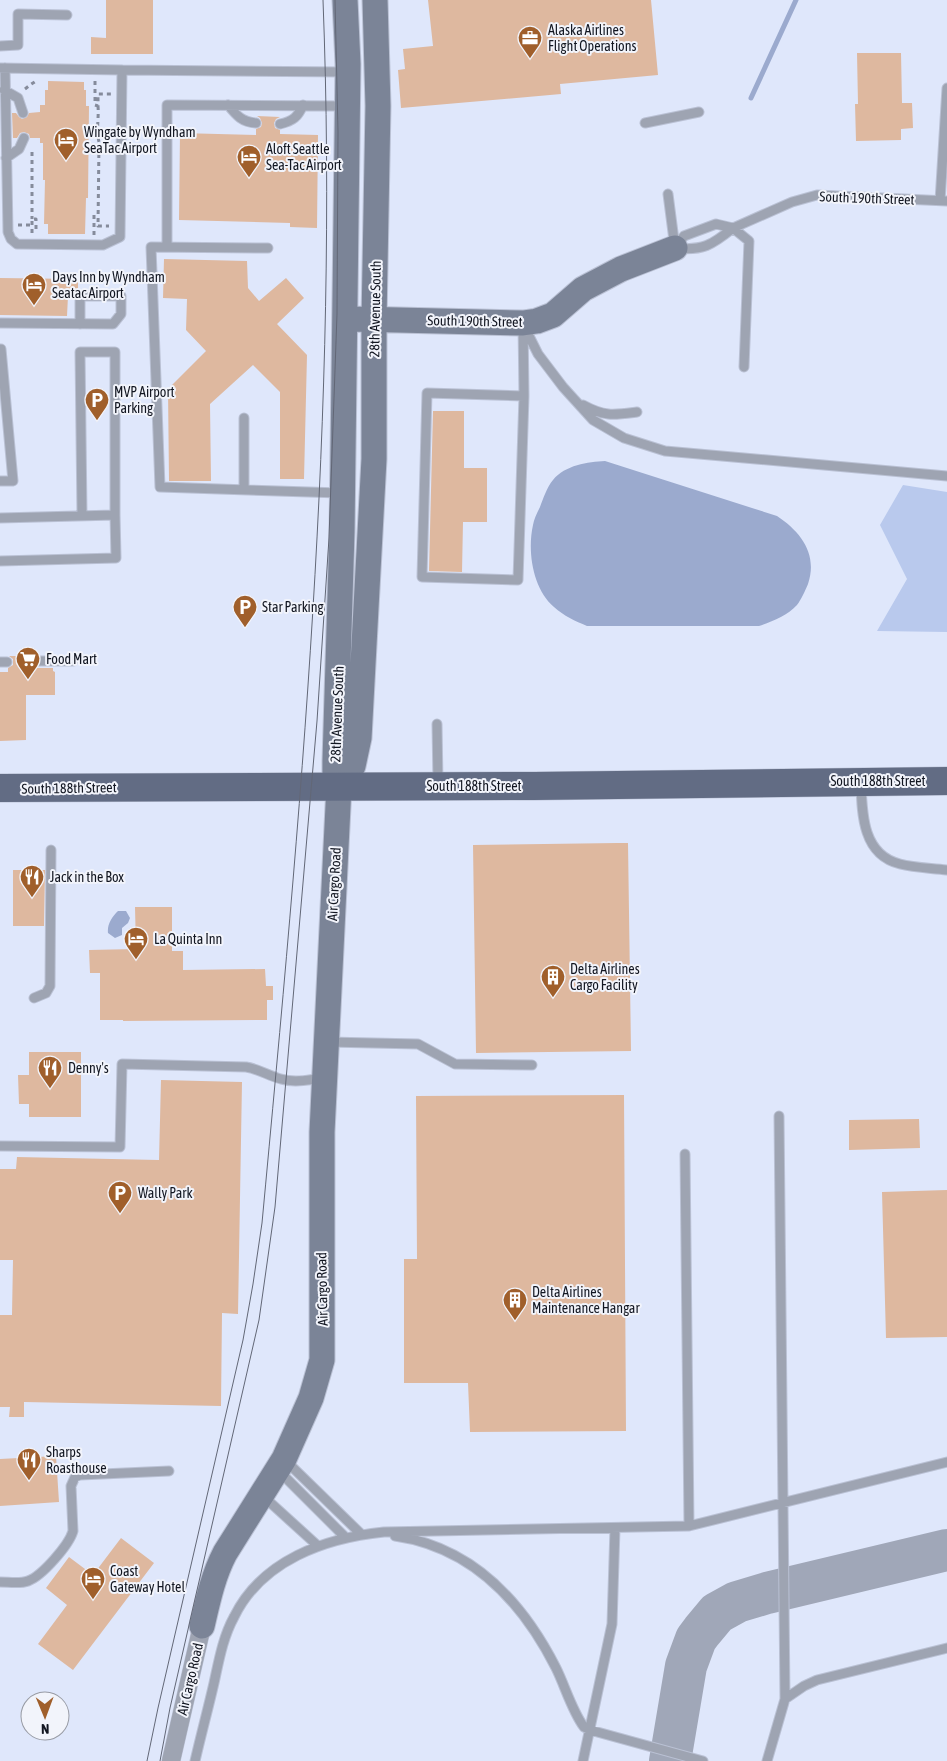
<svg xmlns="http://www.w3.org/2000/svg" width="947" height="1761" font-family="'Asap Condensed',sans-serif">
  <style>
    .green { fill: #b9c9ed }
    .water { fill: #9baace }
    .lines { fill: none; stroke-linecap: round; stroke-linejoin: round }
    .stream { stroke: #9baace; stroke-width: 5 }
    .taxiway { stroke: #a0a7b8; stroke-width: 42 }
    .building { fill: #deb89f }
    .lane-casing { stroke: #bac1d4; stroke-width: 11 }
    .street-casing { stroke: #bac1d4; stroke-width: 19 }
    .secondary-casing { stroke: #bac1d4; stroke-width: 27 }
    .primary-casing { stroke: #bac1d4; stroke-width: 29 }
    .path { stroke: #858b9b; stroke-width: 3; stroke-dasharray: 4 4; stroke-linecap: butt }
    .lane { stroke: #9ea4b2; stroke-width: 9 }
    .street { stroke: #9ea4b2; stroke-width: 18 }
    .secondary { stroke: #7b8497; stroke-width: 25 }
    .primary { stroke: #626c84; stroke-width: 28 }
    .tram { stroke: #626776; stroke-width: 1 }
    .labels { text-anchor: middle; stroke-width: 4; stroke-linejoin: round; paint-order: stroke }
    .poi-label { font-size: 14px; fill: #121621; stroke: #f2f4fb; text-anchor: start }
    .street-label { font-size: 14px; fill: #121621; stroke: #f2f4fb }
  </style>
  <rect width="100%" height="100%" fill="#dfe7fb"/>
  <!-- green -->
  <path class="green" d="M903 485 947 492V632L877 631 907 579 880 525Z"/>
  <!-- water -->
  <path class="water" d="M605 461 777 516C801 532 818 554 808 584 805 591 801 600 797 605 787 616 773 621 759 626H587C575 621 564 616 554 607 533 589 527 552 533 525 534 519 537 513 540 507 543 499 547 487 553 480 565 465 588 462 605 461Z
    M118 911H126L130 918 128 923 122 928V935L115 938 108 933C107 924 112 917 118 911Z"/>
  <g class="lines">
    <!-- stream -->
    <path class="stream" d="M751 98 796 0"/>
    <!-- taxiway -->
    <path class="taxiway" d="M670 1761 686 1666 696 1639 702 1631 717 1613 737 1602 767 1593 947 1550"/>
  </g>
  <!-- building -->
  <path class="building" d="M106 0H153V54H91V37L106 38Z
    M428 0H651L658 75 560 84 561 94 401 108 398 70 405 69 403 49 433 46Z
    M857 53H901L902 103H912L913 128 901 129V140L856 141 855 104H858Z
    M48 81 84 82V90H86V106H89L88 198H86L85 234H48V224H44L45 180H43V143H40V138H30L29 134 24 132 20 133 17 138H13L12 113H16L19 117 22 119 27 117 29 113 40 112V105H45V90H48Z
    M257 116 280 117 276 119 274 123 275 128 280 130V134L318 135 317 228 290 227V223L179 220 180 133 256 135V129L261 127 262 123 260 118Z
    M164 259 247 261 248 288 259 301 286 278 304 298 277 324 307 355 304 479H280V392L253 365 210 404 211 481H169L168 389 206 351 186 330 187 299 163 298Z
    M0 278 78 279V290L75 292 74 296H68L67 316 0 315Z
    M433 411H464V468H487V522H463L462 572 429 571Z
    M9 656H33L31 661 33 666 37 668H53V671L55 672V695H26V740L0 741V672H8V668L13 665V659Z
    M617 843H628L631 1051 476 1053 473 845Z
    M13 870H45L44 926H13Z
    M135 907H172V951H183V970L265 969 266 986H273V1000H267V1020L123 1021V1020H100V973H90L89 950 136 949Z
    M29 1052H81V1117H29V1104H19L18 1075H29Z
    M161 1080 242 1082 238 1314 222 1313 221 1406 24 1402V1417H9L10 1407H0V1315H12L13 1260H0V1169H16L17 1157 159 1160Z
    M624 1095 626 1431 470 1432 468 1383H404V1259H417L416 1096Z
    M919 1119 920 1148 849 1150V1120Z
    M947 1190V1337L886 1338 882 1192Z
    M56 1456 59 1502 0 1506V1459Z
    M121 1538 154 1563 73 1670 38 1644 67 1605 46 1588 69 1557 93 1575Z"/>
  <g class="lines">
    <defs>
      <path id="lane" d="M0 46 18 45V14L67 15
        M0 68 122 70 120 237 103 245 17 244 11 239 8 232 5 68
        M122 70 347 72
        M4 90 18 98 23 113
        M228 105C237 116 242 122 256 123
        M645 123 699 112
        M280 124C293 121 298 117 303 105
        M6 158 19 149 24 138
        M668 194 675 248
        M940 201 947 88
        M716 224 733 228C712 245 703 251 675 248L684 236Z
        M167 247V105L347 106
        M268 248 151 247 160 487 340 493
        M0 323 113 324 121 314V296H80V324
        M523 323 524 396 518 580 422 577 427 393 524 396
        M524 326 538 354 563 387 593 420 624 438 665 451 947 476
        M0 349H1L13 481H0
        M744 367 749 241 733 228 792 202 817 195 947 201
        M583 405C605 417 614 415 637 412
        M244 490V418
        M0 518 115 515V352H80L82 515
        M0 561 116 558 115 515
        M37 661H73
        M0 662H7
        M437 724 438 783
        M861 784C862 815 863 855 900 864 915 868 932 868 947 870
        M34 998 46 993 50 986 51 850
        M328 1042 418 1044 455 1064 532 1065
        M0 1146 120 1147 122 1064 246 1067C259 1069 269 1076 281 1079 294 1083 309 1080 322 1078
        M685 1154 689 1526
        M286 1461 361 1534
        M278 1470 345 1537
        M263 1496 318 1546
        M395 1536C472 1547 522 1601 556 1668 565 1686 572 1711 584 1727L590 1730 703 1761
        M0 1582C9 1582 20 1584 28 1581 42 1576 69 1545 73 1531L71 1486 75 1477 80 1475 169 1471
        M785 1699 804 1686 817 1680 947 1648
        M195 1761C201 1735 208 1709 214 1683 219 1660 223 1637 234 1617 262 1560 325 1538 384 1532L689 1526 947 1462
        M583 1761 612 1624 615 1528
        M767 1761 785 1699 779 1116"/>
      <path id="street" d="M171 1761 202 1626"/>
      <path id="secondary" d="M357 319 523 323 537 321 553 315 583 289 621 269 675 248
        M339 786 353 766 359 738 374 459V320L378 106 375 0
        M202 1626C208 1600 213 1576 225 1553L284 1459 311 1398 322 1360V1132L339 786 335 774V761L342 532 348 64 345 0"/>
      <path id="primary" d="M0 788 534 786 947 781"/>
    </defs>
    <!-- lane casing -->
    <use href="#lane" class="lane-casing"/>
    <!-- street casing -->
    <use href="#street" class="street-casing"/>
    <!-- secondary casing -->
    <use href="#secondary" class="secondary-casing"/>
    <!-- primary casing -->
    <use href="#primary" class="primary-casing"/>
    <!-- path -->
    <path class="path" d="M95 81V105L98 106V94H112
      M25 89 30 85 36 81
      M98 106C99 118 96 130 99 142L98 226H109
      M32 152V219
      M18 225H32
      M32 233V219H36V232
      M94 235V215H98"/>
    <!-- lane -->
    <use href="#lane" class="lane"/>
    <!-- street -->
    <use href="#street" class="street"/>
    <!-- secondary -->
    <use href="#secondary" class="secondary"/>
    <!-- primary -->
    <use href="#primary" class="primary"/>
    <!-- tram -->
    <path class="tram" d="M147 1761 158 1708 243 1340 253 1284 262 1223C300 817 339 409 323 0
      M160 1761 170 1708 259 1320 275 1207 317 721 329 538 337 314 338 132 335 0"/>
  </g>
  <!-- icons -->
  <defs>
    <symbol id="office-pin" viewBox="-11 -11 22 30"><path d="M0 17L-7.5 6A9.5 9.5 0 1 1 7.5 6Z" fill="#a05f2b" stroke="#f2f4fb"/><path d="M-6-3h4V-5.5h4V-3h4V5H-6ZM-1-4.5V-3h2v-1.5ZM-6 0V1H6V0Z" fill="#fff"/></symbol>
    <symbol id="hotel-pin" viewBox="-11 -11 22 30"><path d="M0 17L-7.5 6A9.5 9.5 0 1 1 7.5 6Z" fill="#a05f2b" stroke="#f2f4fb"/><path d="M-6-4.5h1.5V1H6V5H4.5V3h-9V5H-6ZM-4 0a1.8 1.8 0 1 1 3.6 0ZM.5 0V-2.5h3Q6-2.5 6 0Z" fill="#fff"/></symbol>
    <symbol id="parking-pin" viewBox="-11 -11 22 30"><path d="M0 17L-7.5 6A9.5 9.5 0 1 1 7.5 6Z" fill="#a05f2b" stroke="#f2f4fb"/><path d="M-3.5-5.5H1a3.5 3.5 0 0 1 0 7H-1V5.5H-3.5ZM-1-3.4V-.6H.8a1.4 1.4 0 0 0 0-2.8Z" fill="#fff"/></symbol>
    <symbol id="supermarket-pin" viewBox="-11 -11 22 30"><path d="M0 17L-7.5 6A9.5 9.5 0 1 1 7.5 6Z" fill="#a05f2b" stroke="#f2f4fb"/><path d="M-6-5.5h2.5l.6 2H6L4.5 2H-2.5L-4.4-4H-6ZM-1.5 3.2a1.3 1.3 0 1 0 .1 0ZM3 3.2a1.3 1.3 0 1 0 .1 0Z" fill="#fff"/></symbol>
    <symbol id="restaurant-pin" viewBox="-11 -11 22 30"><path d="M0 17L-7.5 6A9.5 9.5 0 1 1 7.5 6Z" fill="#a05f2b" stroke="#f2f4fb"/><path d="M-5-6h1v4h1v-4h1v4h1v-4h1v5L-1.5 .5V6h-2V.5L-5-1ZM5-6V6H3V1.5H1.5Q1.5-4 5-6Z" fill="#fff"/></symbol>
    <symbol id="building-pin" viewBox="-11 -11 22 30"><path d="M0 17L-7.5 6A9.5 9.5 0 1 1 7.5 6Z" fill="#a05f2b" stroke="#f2f4fb"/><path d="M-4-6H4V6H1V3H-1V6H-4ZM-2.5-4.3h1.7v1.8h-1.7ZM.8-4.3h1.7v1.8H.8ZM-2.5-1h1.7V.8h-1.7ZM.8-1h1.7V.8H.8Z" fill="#fff"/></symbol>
  </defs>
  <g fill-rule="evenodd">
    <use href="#office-pin" x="516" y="24" width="28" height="38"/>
    <use href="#hotel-pin" x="52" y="126" width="28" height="38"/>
    <use href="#hotel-pin" x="235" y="143" width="28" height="38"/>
    <use href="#hotel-pin" x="20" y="271" width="28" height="38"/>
    <use href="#parking-pin" x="83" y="386" width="28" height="38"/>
    <use href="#parking-pin" x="231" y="593" width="28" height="38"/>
    <use href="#supermarket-pin" x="14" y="645" width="28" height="38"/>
    <use href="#restaurant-pin" x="18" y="863" width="28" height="38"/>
    <use href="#hotel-pin" x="122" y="925" width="28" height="38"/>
    <use href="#building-pin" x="539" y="963" width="28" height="38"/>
    <use href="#restaurant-pin" x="36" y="1054" width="28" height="38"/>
    <use href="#parking-pin" x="106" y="1179" width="28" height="38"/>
    <use href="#building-pin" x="501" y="1286" width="28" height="38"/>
    <use href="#restaurant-pin" x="15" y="1446" width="28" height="38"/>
    <use href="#hotel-pin" x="79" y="1565" width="28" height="38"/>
  </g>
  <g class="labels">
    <!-- poi labels -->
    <g class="poi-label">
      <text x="548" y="35">Alaska Airlines<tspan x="548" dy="16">Flight Operations</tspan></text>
      <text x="84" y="137">Wingate by Wyndham<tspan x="84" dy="16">SeaTac Airport</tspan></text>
      <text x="266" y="154">Aloft Seattle<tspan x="266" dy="16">Sea-Tac Airport</tspan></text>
      <text x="52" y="282">Days Inn by Wyndham<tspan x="52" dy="16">Seatac Airport</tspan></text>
      <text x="114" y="397">MVP Airport<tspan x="114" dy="16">Parking</tspan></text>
      <text x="262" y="612">Star Parking</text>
      <text x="46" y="664">Food Mart</text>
      <text x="50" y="882">Jack in the Box</text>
      <text x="154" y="944">La Quinta Inn</text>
      <text x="570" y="974">Delta Airlines<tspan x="570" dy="16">Cargo Facility</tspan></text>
      <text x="68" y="1073">Denny's</text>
      <text x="138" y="1198">Wally Park</text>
      <text x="532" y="1297">Delta Airlines<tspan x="532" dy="16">Maintenance Hangar</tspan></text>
      <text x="46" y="1457">Sharps<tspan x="46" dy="16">Roasthouse</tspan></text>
      <text x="110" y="1576">Coast<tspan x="110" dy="16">Gateway Hotel</tspan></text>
    </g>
    <!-- street labels -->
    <g class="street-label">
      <text transform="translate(867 198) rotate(2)" y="5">South 190th Street</text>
      <text transform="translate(375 309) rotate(-89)" y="5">28th Avenue South</text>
      <text transform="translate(475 321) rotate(1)" y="5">South 190th Street</text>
      <text transform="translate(337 714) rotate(-88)" y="5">28th Avenue South</text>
      <text x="878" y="786">South 188th Street</text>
      <text x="474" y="791">South 188th Street</text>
      <text transform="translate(69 788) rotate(-1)" y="5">South 188th Street</text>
      <text transform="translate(334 884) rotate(-87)" y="5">Air Cargo Road</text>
      <text transform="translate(322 1289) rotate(-91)" y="5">Air Cargo Road</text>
      <text transform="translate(190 1679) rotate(-77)" y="5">Air Cargo Road</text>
    </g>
  </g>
  <!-- north arrow -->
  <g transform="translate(45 1716) rotate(179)"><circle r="24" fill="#f2f4fb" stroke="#989ba4"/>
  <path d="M0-4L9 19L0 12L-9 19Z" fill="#a05f2b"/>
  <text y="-8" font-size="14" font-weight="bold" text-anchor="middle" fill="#121621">N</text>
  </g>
</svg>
